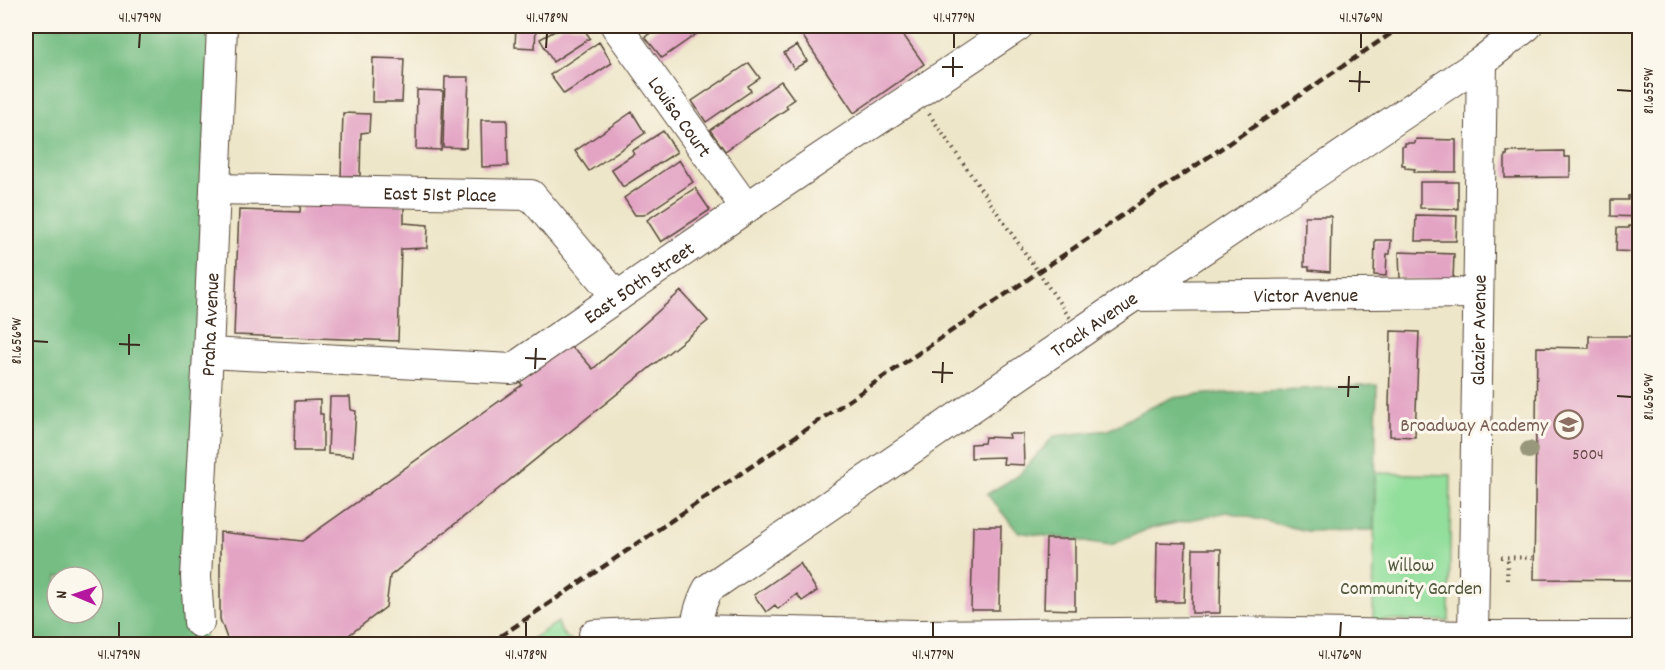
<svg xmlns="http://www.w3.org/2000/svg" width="1665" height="670" font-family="Dekko,sans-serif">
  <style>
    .green { fill: #92de9b; stroke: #66845c; stroke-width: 1.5 }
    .forest { fill: #75bd83; stroke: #587450; stroke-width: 1.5; fill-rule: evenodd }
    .building { fill: #e3a4c4 }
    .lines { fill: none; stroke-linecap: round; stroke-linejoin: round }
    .minor-casing { stroke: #564638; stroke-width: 32 }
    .path { stroke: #564638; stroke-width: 4; stroke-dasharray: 1.5 4.5; stroke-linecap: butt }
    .minor { stroke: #fff; stroke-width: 30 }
    .rail { stroke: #3b2a1e; stroke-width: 4.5; stroke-dasharray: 9 4.5; stroke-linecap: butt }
    .path-bridge { stroke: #564638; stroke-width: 4; stroke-dasharray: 1.5 4.5; stroke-linecap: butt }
    .tree { fill: #98977c }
    .ticks { fill: none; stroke: #3b2a1e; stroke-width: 2 }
    .labels { text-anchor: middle; stroke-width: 6; stroke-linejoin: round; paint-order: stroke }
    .number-label { font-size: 16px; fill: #654848 }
    .street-label { font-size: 20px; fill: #3b2a1e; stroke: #fbf7ec }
    .education-label { font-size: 20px; fill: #785e54; stroke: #fbf7ec; text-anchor: end }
    .park-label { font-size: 20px; fill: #51573d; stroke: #fbf7ec }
    .neatline { fill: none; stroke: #3b2a1e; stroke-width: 2 }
    .ticks-label { font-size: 15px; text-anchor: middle; fill: #3b2a1e }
  </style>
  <rect width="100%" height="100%" fill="#fbf7ec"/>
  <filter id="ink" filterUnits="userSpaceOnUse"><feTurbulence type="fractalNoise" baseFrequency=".0167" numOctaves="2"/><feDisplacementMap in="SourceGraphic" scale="12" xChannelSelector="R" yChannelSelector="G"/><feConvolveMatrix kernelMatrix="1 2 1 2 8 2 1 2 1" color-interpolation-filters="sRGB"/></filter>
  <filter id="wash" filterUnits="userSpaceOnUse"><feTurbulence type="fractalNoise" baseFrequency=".008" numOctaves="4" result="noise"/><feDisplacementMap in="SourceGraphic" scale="24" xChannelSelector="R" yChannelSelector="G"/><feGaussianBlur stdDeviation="1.35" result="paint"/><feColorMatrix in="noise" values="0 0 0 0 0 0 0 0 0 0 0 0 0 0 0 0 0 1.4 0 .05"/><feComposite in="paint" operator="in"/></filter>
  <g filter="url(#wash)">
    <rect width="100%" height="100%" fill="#eee6c9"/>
    <!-- green -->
    <path class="green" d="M1375 473 1451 475 1449 621 1373 620Z
      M558 622C560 631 562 635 571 640L568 644H524Z"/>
    <!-- forest -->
    <path class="forest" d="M26 26H222L199 622 208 644H26ZM57 577H93V613H57Z
      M1377 385 1374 530 1307 531 1227 512 1148 529 1111 545 1018 532 987 494 1019 475 1054 436 1109 430 1139 413 1171 398 1207 394Z"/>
    <g id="blocks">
      <!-- building -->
      <path class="building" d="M516 26H536L535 48 515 47Z
        M564 26H582L590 38 553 62 540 39Z
        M660 26H708L662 58 645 37Z
        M796 26H897L924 64 854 113Z
        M599 42 612 63 564 94 550 75Z
        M797 45 807 61 794 69 784 53Z
        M373 58 404 59 402 102H372Z
        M749 63 760 78 748 86 751 91 706 122 692 101Z
        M445 77H469L466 148 443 147Z
        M781 81 794 99 786 105 788 108 725 151 710 130Z
        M417 90 443 91 441 150 416 149Z
        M632 112 645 133 589 171 575 151Z
        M343 113 370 114 369 132 361 133 360 176H341Z
        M481 120H507L508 166 482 167Z
        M663 131 677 152 623 187 611 169 634 154 632 151Z
        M1416 139 1456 140V172H1414L1415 169 1405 168V165H1402V146H1405V143H1415Z
        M1564 151V157H1570V177L1505 178V155H1507V152Z
        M679 160 693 182 644 215H635L624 198Z
        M1420 182H1458V209L1420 208Z
        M695 188 710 210 661 242 647 220Z
        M1640 195V217L1611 216V200H1628V196Z
        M301 199 404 204V223L428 225 427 248 401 249 398 341 234 335 239 210 300 212Z
        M1416 215 1457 216 1456 241H1415Z
        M1305 216H1331L1330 272 1309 270V267H1304Z
        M1629 226 1640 227V252L1616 251 1617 228H1629Z
        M1375 240H1391L1390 254H1387L1386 276 1374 275Z
        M1399 252 1454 254 1453 281 1400 279Z
        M681 291 708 321 390 576 386 607 337 644H328L313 638 304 644H229L220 619V532L302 541 522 385 517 377 564 343 578 352 593 369Z
        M1391 331 1419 332 1415 437 1390 436V406H1389Z
        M1589 336H1640V580L1534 579 1537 347 1589 348Z
        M330 397H350L351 410 356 411 353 456 328 454Z
        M320 400V414H323V451H294L295 401Z
        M1009 434H1023L1024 465 1003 464 1004 457 971 458V444L984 443 985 437 1010 438Z
        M973 526H1001L999 610H971Z
        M1046 539H1075V610L1044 609Z
        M1157 542 1186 543 1184 602H1156Z
        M1193 549H1221L1220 613H1192Z
        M800 563 817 591 802 601 797 594 778 609 775 605 766 612 754 595Z"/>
    </g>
  </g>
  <g filter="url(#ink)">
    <use href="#blocks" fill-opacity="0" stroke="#564638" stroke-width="1.5"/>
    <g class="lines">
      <defs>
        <g id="minor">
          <path id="s1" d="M616 26 746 208"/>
          <path id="s2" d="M215 189 531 195 617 297"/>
          <path id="s3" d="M1134 296 1478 293"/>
          <path id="s4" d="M208 353 512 369 746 208 1018 26"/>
          <path id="s5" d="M199 622 196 577 208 353 222 26"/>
          <path d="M594 635 695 630 917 635 1227 632 1473 636H1640"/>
          <path id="s6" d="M1473 636 1482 61"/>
          <path id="s7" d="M695 644C695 625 699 606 708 589L1119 306 1482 61 1527 26"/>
        </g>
      </defs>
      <!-- minor casing -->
      <use href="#minor" class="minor-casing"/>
      <!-- path -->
      <path class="path" d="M1501 557 1535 558
        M1507 580 1508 557"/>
      <!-- minor -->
      <use href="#minor" class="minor"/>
      <!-- rail -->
      <path class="rail" d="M489 644 1402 26"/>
      <!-- path-bridge -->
      <path class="path-bridge" d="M929 114 1072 321"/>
    </g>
    <!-- trees -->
    <circle class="tree" cx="1529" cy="450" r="9"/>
  </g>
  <!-- ticks -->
  <path class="ticks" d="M139 48 140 33M546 48 547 33M954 48V33M1361 48V33M942 67H963M953 77V57M1349 81 1370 82M1617 90 1632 91M1359 92 1360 71M33 341 48 342M119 344 140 345M129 355V334M525 358 546 359M535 369 536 348M932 372 953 373M942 383 943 362M1338 387H1359M1617 396 1632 397M1348 397 1349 376M119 637V622M526 637V622M933 637V622M1340 637 1341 622"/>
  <!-- icons -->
  <defs>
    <symbol id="school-ring" viewBox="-11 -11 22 22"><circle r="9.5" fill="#fbf7ec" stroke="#8d6e63" stroke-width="1.5"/><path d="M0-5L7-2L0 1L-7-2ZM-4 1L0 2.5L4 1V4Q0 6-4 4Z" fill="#8d6e63"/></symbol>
  </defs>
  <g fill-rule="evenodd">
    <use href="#school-ring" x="1552" y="408" width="33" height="33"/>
  </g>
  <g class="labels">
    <!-- number labels -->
    <g class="number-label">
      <text x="1588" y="459">5004</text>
    </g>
    <!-- street labels -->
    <g class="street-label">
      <text dy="7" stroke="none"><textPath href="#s1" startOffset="111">Louisa Court</textPath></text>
      <text dy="7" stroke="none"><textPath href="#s2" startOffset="225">East 51st Place</textPath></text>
      <text dy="7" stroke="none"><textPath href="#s4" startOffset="458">East 50th Street</textPath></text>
      <text dy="7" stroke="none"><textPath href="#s3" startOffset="172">Victor Avenue</textPath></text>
      <text dy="7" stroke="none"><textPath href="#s7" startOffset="525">Track Avenue</textPath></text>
      <text dy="7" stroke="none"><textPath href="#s5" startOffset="298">Praha Avenue</textPath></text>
      <text dy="7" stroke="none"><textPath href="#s6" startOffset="306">Glazier Avenue</textPath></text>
    </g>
    <!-- education labels -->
    <g class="education-label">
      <text x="1548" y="431">Broadway Academy</text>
    </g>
    <!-- park labels -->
    <g class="park-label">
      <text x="1411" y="571">Willow<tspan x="1411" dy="23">Community Garden</tspan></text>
    </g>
  </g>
  <!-- margin -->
  <rect width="1665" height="670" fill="none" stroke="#fbf7ec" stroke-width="66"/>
  <!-- north arrow -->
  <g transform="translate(75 595) rotate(272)"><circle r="28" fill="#fbf7ec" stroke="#aea59a" stroke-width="1.5"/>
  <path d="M0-4.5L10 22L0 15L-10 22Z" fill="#b5179e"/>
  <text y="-9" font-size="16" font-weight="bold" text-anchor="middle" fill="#3b2a1e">N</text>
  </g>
  <rect x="33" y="33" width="1599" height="604" class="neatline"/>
  <g class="ticks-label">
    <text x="140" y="22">41.479°N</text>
    <text x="547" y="22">41.478°N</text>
    <text x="954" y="22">41.477°N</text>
    <text x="1361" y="22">41.476°N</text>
    <text transform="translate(1648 91) rotate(-90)" y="5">81.655°W</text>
    <text transform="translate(16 341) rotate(-90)" y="5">81.656°W</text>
    <text transform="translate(1648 397) rotate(-90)" y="5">81.656°W</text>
    <text x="119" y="659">41.479°N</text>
    <text x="526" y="659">41.478°N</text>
    <text x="933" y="659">41.477°N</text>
    <text x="1340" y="659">41.476°N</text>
  </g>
</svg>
